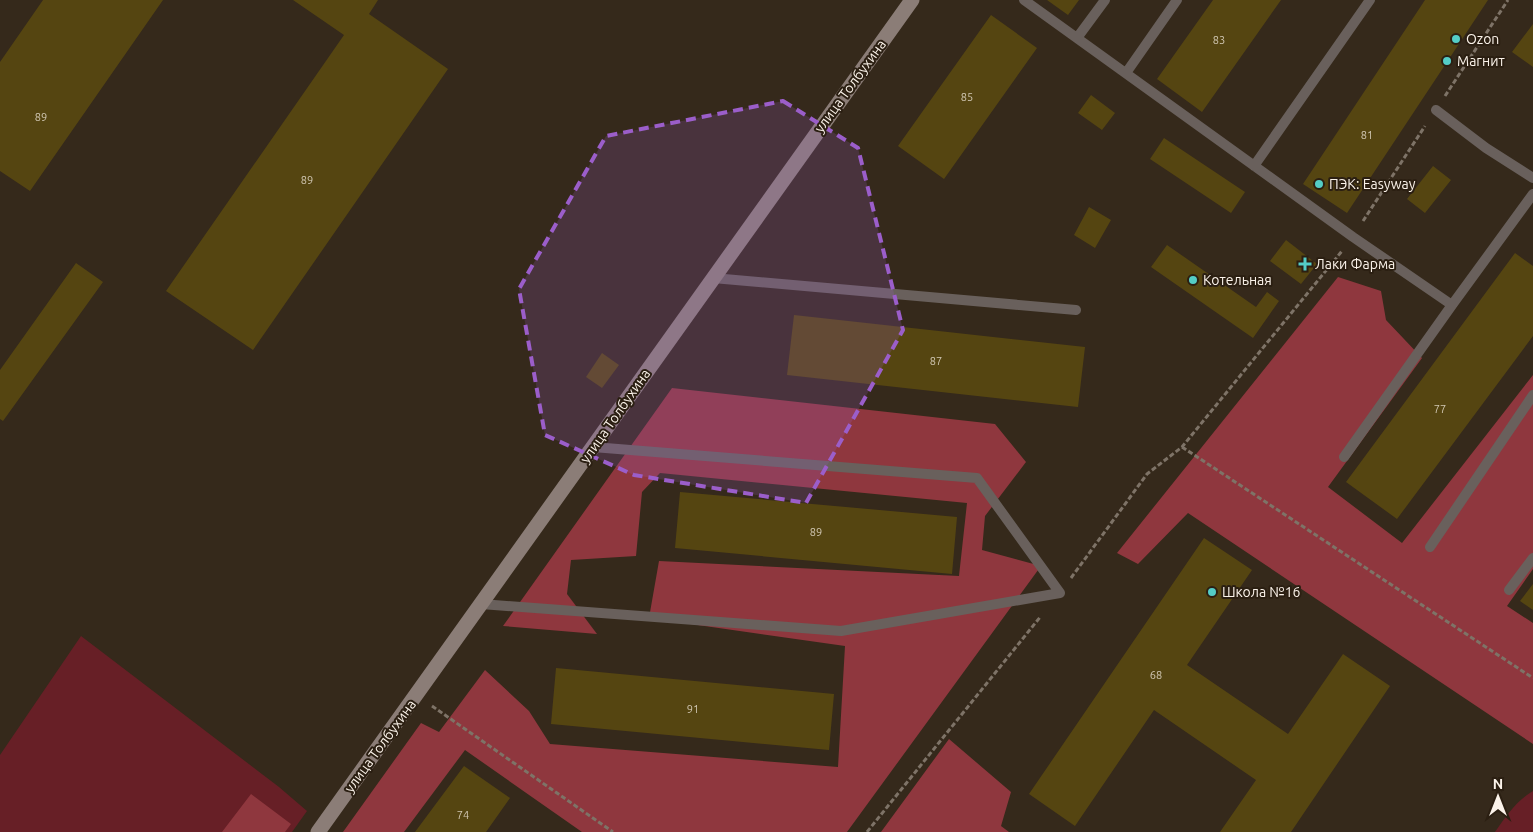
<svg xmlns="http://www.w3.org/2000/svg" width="1533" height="832" font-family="Ubuntu,sans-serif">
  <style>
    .green { fill: #671f26 }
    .forest { fill: #8f373e }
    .building { fill: #554511 }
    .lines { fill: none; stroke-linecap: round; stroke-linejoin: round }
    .path { stroke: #7e7367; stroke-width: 3; stroke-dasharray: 5 2.5; stroke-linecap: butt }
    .lane { stroke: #69605c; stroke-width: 10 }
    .secondary { stroke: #8b7d77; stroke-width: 15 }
    .marked { fill: #9b5eca; fill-opacity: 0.2; stroke: #9b5eca; stroke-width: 4; stroke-dasharray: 10 6; stroke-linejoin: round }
    .poi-dot { fill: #54cdc6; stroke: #2b1f12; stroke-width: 2 }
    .labels { text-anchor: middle; stroke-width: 4; stroke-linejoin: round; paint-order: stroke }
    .number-label { font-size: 11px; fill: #d2c8b4 }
    .poi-label { font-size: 14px; fill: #fbf3ea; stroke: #2b1f12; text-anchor: start }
    .street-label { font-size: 14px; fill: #fbf3ea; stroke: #2b1f12 }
  </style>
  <rect width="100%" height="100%" fill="#35291b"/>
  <!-- green -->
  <path class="green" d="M81 636 279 787 307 811 292 832H0V755Z
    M1533 791V832H1495C1506 816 1516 801 1533 791Z"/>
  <!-- forest -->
  <path class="forest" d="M1338 277 1381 291 1386 320 1422 358 1328 487 1402 543 1533 375V569L1507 606 1533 623V744L1188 513 1138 564 1117 553Z
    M672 388 995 424 1026 462 985 516 982 550 1041 566 847 832H582L465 750 404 832H343L421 723 439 732 485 670 529 711 550 744 838 767 845 646 649 618 659 561 959 576 967 503 660 473 642 492 636 556 571 560 567 594 597 634 503 626Z
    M949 739 1011 792 1001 826 1009 832H881Z
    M251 794 291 824 285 832H222Z"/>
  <!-- building -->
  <path class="building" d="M43 0H163L30 191 0 171V62Z
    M293 0H378L369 14 448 69 253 350 166 291 344 35Z
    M1047 0H1079L1068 15Z
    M1213 0H1281L1202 112 1157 79Z
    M1425 0H1488L1347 213 1303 184Z
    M991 15 1037 48 944 179 898 146Z
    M1533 24V67L1512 52Z
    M1091 95 1115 113 1102 130 1078 113Z
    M1164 138 1245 192 1231 213 1150 159Z
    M1433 166 1451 180 1425 213 1407 199Z
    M1089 207 1111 220 1095 248 1074 235Z
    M1286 240 1317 264 1301 284 1270 261Z
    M1167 245 1256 307 1267 292 1279 301 1253 338 1151 267Z
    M1515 253 1533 266V336L1397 519 1346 482Z
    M76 263 103 282 3 421 0 419V370Z
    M794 315 1085 347 1078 407 787 375Z
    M602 353 619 365 602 388 586 377Z
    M680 492 957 517 952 574 675 548Z
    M1204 538 1252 570 1187 665 1288 734 1343 654 1390 686 1291 832H1220L1256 780 1154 710 1075 826 1029 794Z
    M1533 584V610L1520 601Z
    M556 668 834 694 829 750 551 724Z
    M464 766 510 798 486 832H415Z"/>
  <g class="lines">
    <!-- path -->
    <path class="path" d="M1445 96 1508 0
      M1363 221 1425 126
      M1182 447 1533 678
      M1071 578 1147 474 1182 447 1342 251
      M432 706 613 832
      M867 832 1041 616"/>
    <!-- lane -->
    <path class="lane" d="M1024 0 1353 237 1452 305 1533 194
      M1077 38 1105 0
      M1126 73 1177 0
      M1436 110 1486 148 1533 178
      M1254 166 1370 0
      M713 278 1076 310
      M1344 457 1452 305
      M1430 547 1533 395
      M1509 590 1533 558
      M481 604 841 631 1060 593 977 478 593 447"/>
    <!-- secondary -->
    <path class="secondary" d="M318 832 912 0"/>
  </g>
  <!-- marked area -->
  <path class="marked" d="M783 101 858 148 903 330 806 503 634 475 545 435 519 289 606 136Z"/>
  <!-- markers -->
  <g class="poi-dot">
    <circle cx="1456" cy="39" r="5"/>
    <circle cx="1447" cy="61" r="5"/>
    <circle cx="1319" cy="184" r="5"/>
    <path d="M1302.5 256.5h5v5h5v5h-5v5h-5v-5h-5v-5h5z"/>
    <circle cx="1193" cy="280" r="5"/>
    <circle cx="1212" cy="592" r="5"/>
  </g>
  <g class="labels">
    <!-- number labels -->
    <g class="number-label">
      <text x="1219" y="44">83</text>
      <text x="967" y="101">85</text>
      <text x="41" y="121">89</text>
      <text x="1367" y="139">81</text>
      <text x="307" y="184">89</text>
      <text x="936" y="365">87</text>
      <text x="1440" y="413">77</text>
      <text x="816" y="536">89</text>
      <text x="1156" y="679">68</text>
      <text x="693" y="713">91</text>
      <text x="463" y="819">74</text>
    </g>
    <!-- poi labels -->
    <g class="poi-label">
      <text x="1466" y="44">Ozon</text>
      <text x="1457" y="66">Магнит</text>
      <text x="1329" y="189">ПЭК: Easyway</text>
      <text x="1315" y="269">Лаки Фарма</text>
      <text x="1203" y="285">Котельная</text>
      <text x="1222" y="597">Школа №16</text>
    </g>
    <!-- street labels -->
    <g class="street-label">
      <text transform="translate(850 86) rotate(-54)" y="5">улица Толбухина</text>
      <text transform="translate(615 416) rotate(-55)" y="5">улица Толбухина</text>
      <text transform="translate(380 746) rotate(-54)" y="5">улица Толбухина</text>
    </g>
  </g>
  <!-- north arrow -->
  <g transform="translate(1498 797)" stroke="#2b1f12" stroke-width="4" paint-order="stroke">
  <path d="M0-4L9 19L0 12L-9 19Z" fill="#fbf3ea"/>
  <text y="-8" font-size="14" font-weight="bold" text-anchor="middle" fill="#fbf3ea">N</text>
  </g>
</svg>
